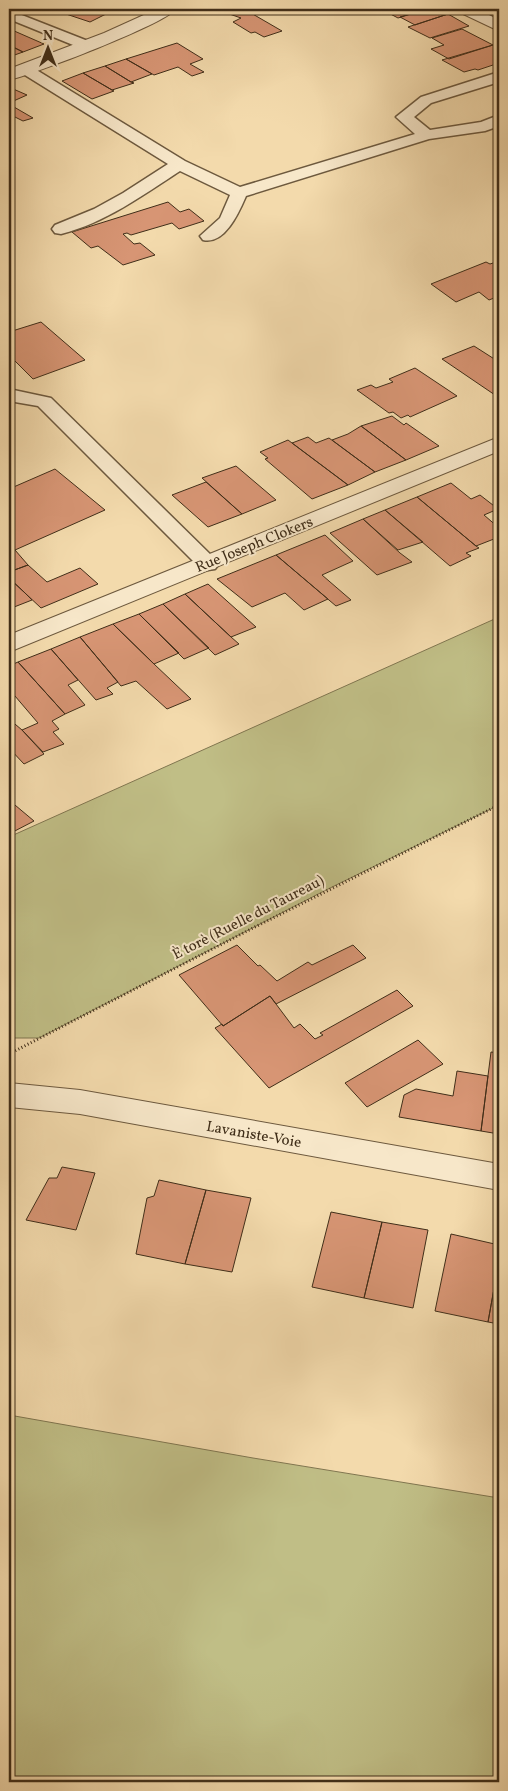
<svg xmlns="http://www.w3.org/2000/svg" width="508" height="1791" font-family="Vollkorn,serif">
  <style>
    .green { fill: #c0be86; stroke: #807650 }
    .building { fill: #d79574; stroke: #402e19 }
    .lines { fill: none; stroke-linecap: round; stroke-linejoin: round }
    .service-casing { stroke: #6d593e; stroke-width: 3 }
    .minor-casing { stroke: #6d593e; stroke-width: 2 }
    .path { stroke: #402e19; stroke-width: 3; stroke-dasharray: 1 2.5; stroke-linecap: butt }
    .service { fill: #f7e7c9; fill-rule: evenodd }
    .minor { fill: #f7e7c9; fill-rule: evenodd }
    .labels { text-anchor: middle; stroke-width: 4; stroke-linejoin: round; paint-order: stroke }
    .street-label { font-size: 15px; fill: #402e19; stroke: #f7e7c9 }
  </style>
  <rect width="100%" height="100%" fill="#f3daac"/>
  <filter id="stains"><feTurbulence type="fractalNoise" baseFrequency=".004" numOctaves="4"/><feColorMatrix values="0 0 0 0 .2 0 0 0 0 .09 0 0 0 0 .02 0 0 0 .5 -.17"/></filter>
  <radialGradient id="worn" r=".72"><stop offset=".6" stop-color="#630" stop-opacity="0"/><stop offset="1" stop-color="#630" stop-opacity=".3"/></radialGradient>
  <!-- green -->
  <path class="green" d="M499 617V805L326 890 39 1038H9V837Z
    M9 1415 253 1458 499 1498V1782H9Z"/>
  <!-- building -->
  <path class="building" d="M61 9H105L112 11 90 22 57 11Z
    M215 9H244L282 31 264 37 255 32 251 33 233 22 241 18Z
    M381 9H427L398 18Z
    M427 9H439L448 14 415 25 400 17Z
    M448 14 469 26 430 38 408 27Z
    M462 29 493 45 449 59 431 49 444 45 432 38Z
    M12 30 44 44 23 52 9 45V31Z
    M177 43 203 59 190 64 204 72 192 76 178 67 154 75 126 59Z
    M9 45 23 52 9 57Z
    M493 45 499 48V63L478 70 475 69 464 72 442 60Z
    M126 59 152 74 131 82 105 66Z
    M105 66 131 82 134 83 112 90 83 73Z
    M83 73 112 90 114 91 92 99 62 81Z
    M9 88H11L27 95 9 103Z
    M9 106 14 107 33 118 23 121 9 114Z
    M168 202 180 212 189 209 204 221 179 229 172 223 131 235 127 233 123 234 134 244 140 243 155 255 123 265 98 246 91 248 72 232Z
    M499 261V296L489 300 479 292 456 302 431 284 486 262 490 264Z
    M41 322 85 360 33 379 9 355V350L11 349 9 347V332Z
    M474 346 499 362V393L495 395 442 359Z
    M415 368 457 396 410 417 408 415 401 418 393 412 389 413 357 390 371 385 376 388 393 382 389 379Z
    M392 416 404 425 406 423 439 446 406 460 361 426Z
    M361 426 406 460 375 472 332 440 348 434Z
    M308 437 316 443 329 438 375 472 348 485 292 443Z
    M288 440 348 485 312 499 265 459 268 458 260 452Z
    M236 466 276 500 242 514 202 478Z
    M55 469 105 510 15 550 28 565 9 572V489Z
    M206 482 242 514 208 527 172 495Z
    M451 483 471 499 480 495 498 509 484 515 499 528V537L476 546 417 497Z
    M417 497 476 546 479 548 466 553 471 556 450 566 385 510Z
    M385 510 423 542 398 550 363 519Z
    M363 519 400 553 412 562 377 575 330 533Z
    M325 535 353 561 322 575 351 600 336 606 276 555Z
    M276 555 328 599 304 610 285 593 252 607 217 579Z
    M28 565 47 582 80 568 98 584 41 608 9 578V572Z
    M9 578 24 592 32 600 9 609Z
    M208 584 256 627 231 637 185 594Z
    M185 594 231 637 239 644 215 655 163 604Z
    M163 604 209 648 184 659 139 614Z
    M139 614 179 653 154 664 113 624Z
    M113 624 154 664 191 699 167 709 136 681 121 686 80 637Z
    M80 637 118 682 107 688 113 694 96 700 51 649Z
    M51 649 78 680 68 685 85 705 65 714 18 662Z
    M18 662 65 714 52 721 59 729 53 732 64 744 43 752 22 730 38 723 9 689V666Z
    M9 719 22 730 44 754 24 764 9 748Z
    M9 800 34 821 9 834Z
    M237 945 258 966 260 965 277 981 308 962 312 965 353 945 366 958 276 1004 270 996 223 1026 179 975Z
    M397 990 413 1006 269 1088 215 1028 222 1024 223 1026 270 996 294 1028 300 1024 315 1039 323 1035 320 1033Z
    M418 1040 443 1064 367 1107 345 1083Z
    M491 1052 499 1053V1134L481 1131Z
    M457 1071 488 1076 481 1131 399 1117 404 1095 416 1089 453 1096Z
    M62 1167 95 1173 76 1230 26 1220 49 1178H57Z
    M159 1180 206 1190 185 1264 136 1254 147 1198 154 1196Z
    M206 1190 251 1198 232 1272 185 1264Z
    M331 1212 382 1222 364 1298 312 1287Z
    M382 1222 428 1230 413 1308 364 1298Z
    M451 1234 499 1245V1261L488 1322 435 1311Z
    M499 1261V1324L488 1322Z"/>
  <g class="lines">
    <defs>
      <path id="service" d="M9 10 93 43 95 46 93 49H83L9 19Z
        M25 64 30 66 185 161 240 187 415 134 396 117 421 97 499 72V82L431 103 414 117 430 130 481 122 499 115V126L485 131 429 139 246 196C239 212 225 245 203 240L200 236 220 218 230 195 180 171C143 195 105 223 61 234L55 233 52 229 55 225 94 209 123 193 168 164 20 72 17 69 20 66Z
        M9 389 51 398 215 559 219 564 215 569 208 570 201 569 38 406 9 401Z"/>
      <path id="minor" d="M157 9H176C165 24 32 75 9 80V69L104 33Z
        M457 9H477L499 20V31L459 12Z
        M499 437V451L9 652V635Z
        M9 1083 80 1090 499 1164V1190L80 1114 9 1107Z"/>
    </defs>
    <!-- service casing -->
    <use href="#service" class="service-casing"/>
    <!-- minor casing -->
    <use href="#minor" class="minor-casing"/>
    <!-- path -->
    <path class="path" d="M9 1054 253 928 499 805"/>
    <!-- service -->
    <use href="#service" class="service"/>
    <!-- minor -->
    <use href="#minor" class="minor"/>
  </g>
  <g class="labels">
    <!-- street labels -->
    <g class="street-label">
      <text transform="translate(254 544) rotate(-22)" y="5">Rue Joseph Clokers</text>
      <text transform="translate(248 917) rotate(-27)" y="5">È torè (Ruelle du Taureau)</text>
      <text transform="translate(254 1134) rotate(10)" y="5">Lavaniste-Voie</text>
    </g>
  </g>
  <!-- margin -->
  <rect width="508" height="1791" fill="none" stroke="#f3daac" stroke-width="30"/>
  <rect x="10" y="10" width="488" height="1771" fill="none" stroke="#402e19" stroke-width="2.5"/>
  <rect x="15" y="15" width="478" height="1761" fill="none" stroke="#402e19"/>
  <!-- north arrow -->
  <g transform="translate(48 48)" stroke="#f7e7c9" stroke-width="4" paint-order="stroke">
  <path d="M0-4L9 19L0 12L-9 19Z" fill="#402e19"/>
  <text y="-8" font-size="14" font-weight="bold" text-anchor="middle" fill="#402e19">N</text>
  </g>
  <rect width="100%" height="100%" filter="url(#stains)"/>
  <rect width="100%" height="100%" fill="url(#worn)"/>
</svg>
